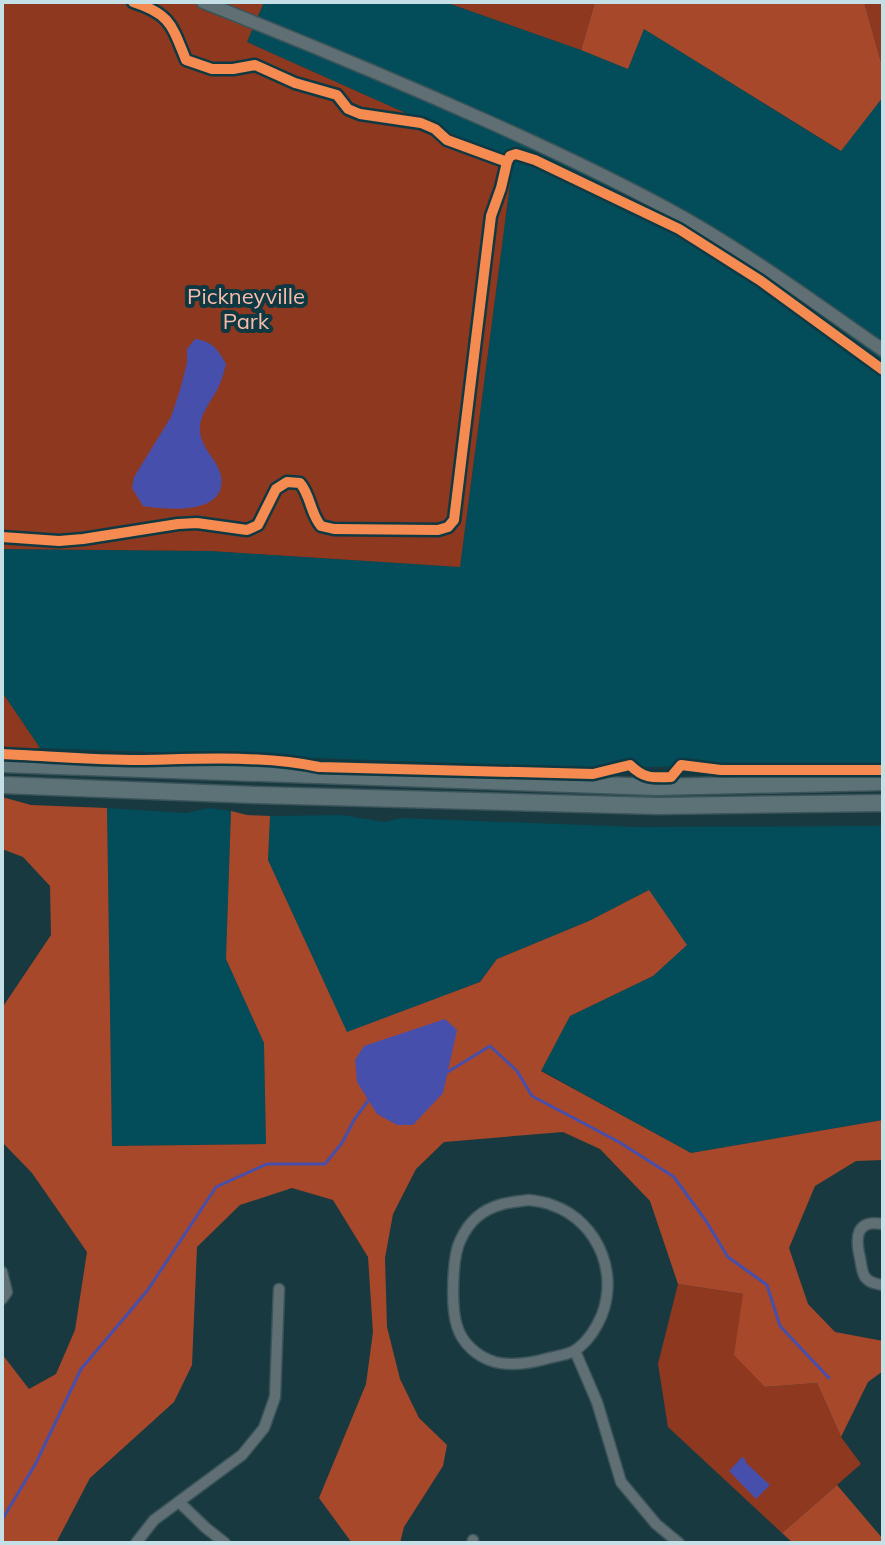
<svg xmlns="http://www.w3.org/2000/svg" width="885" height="1545" font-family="Mulish,sans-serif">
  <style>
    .built { fill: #034c5a }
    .green { fill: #8e391f }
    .forest { fill: #a8482a }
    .water { fill: #474fac }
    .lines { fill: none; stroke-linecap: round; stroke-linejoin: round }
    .stream { stroke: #474fac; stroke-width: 3 }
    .minor-casing { stroke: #3a545a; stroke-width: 13 }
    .tertiary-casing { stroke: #3a545a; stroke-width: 15 }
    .trunk-casing { stroke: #3a545a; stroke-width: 19 }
    .minor { stroke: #606f73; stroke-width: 10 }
    .tertiary { stroke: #606f73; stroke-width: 12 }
    .trunk { stroke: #5c7277; stroke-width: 16 }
    .cycleway-casing { stroke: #0e3842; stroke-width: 15 }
    .cycleway { stroke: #f68b52; stroke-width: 10 }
    .labels { text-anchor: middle; stroke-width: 8; stroke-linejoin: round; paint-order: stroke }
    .park-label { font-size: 22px; fill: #f9bcaa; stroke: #0e3842 }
  </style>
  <rect width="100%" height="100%" fill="#18393f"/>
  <!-- built -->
  <path class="built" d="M264 2H445L581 50 628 69 644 29 840 151 883 97V763L593 768 40 748 2 692V549L211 551 460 567 513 161 247 42Z
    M107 808 186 813 209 808 231 811 226 959 264 1043 266 1144 112 1146Z
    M342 815 384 822 401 818 635 827 883 826V1120L691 1153 541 1070 570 1016 653 976 649 890 589 921 497 959 480 982 347 1033 268 860 270 816Z"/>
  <!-- green -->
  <path class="green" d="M2 2H264L247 42 513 161 460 567 211 551 2 549Z
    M445 2H595L581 50Z
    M864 2H883V69Z
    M2 692 40 748 2 756Z
    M678 1284 743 1294 765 1387 817 1383 841 1437 861 1464 782 1533 668 1427 658 1364Z"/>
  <!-- forest -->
  <path class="forest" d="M595 2H864L883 69V97L841 151 644 29 628 69 581 50Z
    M2 797 31 805 107 808 112 1146 266 1144 264 1043 226 959 231 811 247 815 270 816 268 860 347 1032 480 982 497 959 589 921 649 890 687 945 653 976 570 1016 541 1071 691 1153 883 1120V1160L856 1161 815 1186 789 1248 808 1304 835 1332 883 1341V1371L868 1382 841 1437 817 1383 765 1387 734 1355 743 1294 678 1284 650 1201 600 1149 563 1132 444 1142 416 1169 393 1214 385 1258 387 1327 400 1379 419 1418 447 1445 443 1466 404 1527 400 1543H352L319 1498 366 1384 373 1332 368 1257 333 1200 292 1188 240 1205 197 1247 192 1365 174 1402 90 1478 56 1543H2V1354L29 1389 56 1374 75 1330 87 1252 32 1173 2 1142V1008L51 935 50 886 23 857 2 849Z
    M837 1485 883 1539V1543H793L782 1533Z"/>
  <!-- water -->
  <path class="water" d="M195 339C212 341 218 349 226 364 224 372 222 380 218 388 211 402 198 416 200 432 202 450 218 460 221 476 228 515 167 510 143 506L132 488 134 477 171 417 180 390 187 363V349Z
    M445 1019 457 1030 443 1093 413 1125H397L377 1114 357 1082 355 1060 364 1046Z
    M742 1457 746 1460 745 1462 770 1485 756 1499 729 1471Z"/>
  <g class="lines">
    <!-- stream -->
    <path class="stream" d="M446 1073 490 1046 517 1071 532 1096 619 1142 674 1177 706 1221 728 1257 767 1285 780 1326 829 1378
      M2 1520 36 1463 81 1369 147 1291 216 1187 267 1164H325L342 1143 354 1120 370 1098"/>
    <defs>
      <path id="minor" d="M529 1200C537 1201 545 1202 552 1205 601 1222 622 1281 597 1325 592 1335 582 1347 572 1352 565 1355 556 1356 549 1358 532 1363 512 1366 495 1362 477 1357 462 1343 457 1326 451 1308 452 1258 460 1241 464 1232 470 1223 477 1217 492 1204 510 1202 529 1200Z
        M883 1224C856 1219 855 1237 860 1258 861 1263 862 1273 865 1277 869 1283 877 1284 883 1285
        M2 1272 7 1292 2 1299
        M575 1351 597 1402 621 1482 656 1524 679 1543
        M179 1502 206 1528 225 1543
        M136 1543 154 1520 242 1455 264 1428 275 1397 279 1289
        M472 1543 473 1540"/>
      <path id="tertiary" d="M203 2C299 40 395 80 489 122 556 152 622 183 686 219 754 258 818 305 883 350"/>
      <path id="trunk" d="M2 764 656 787 883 782
        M2 785 257 795 658 806 883 803"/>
    </defs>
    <!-- minor casing -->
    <use href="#minor" class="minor-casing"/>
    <!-- tertiary casing -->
    <use href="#tertiary" class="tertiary-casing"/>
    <!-- trunk casing -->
    <use href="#trunk" class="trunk-casing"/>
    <!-- minor -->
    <use href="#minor" class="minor"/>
    <!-- tertiary -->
    <use href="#tertiary" class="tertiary"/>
    <!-- trunk -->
    <use href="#trunk" class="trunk"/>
    <defs>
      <path id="cycleway" d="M133 2C171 14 172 26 186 60L212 69H233L255 65 295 83 337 95 348 109 360 114 421 123 435 129 447 140 507 162
        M507 162 510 156 516 154 535 160 679 229 761 281 883 370
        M2 537 59 541 83 539 178 524 197 523 247 530 258 525 276 489 287 482 300 483C311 496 310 513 321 526L334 529 438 530 448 527 454 520 491 216 501 188 507 162
        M2 754C48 756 93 760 139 760 196 759 264 755 319 767L593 774 630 765C643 778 651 778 671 777L681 765 721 770H883"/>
    </defs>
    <!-- cycleway casing -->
    <use href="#cycleway" class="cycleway-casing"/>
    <!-- cycleway -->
    <use href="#cycleway" class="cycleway"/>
  </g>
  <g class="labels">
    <!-- park labels -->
    <g class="park-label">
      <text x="246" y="304">Pickneyville<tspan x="246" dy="25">Park</tspan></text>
    </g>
  </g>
  <!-- border -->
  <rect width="885" height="1545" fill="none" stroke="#c4dfe6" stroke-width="8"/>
</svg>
